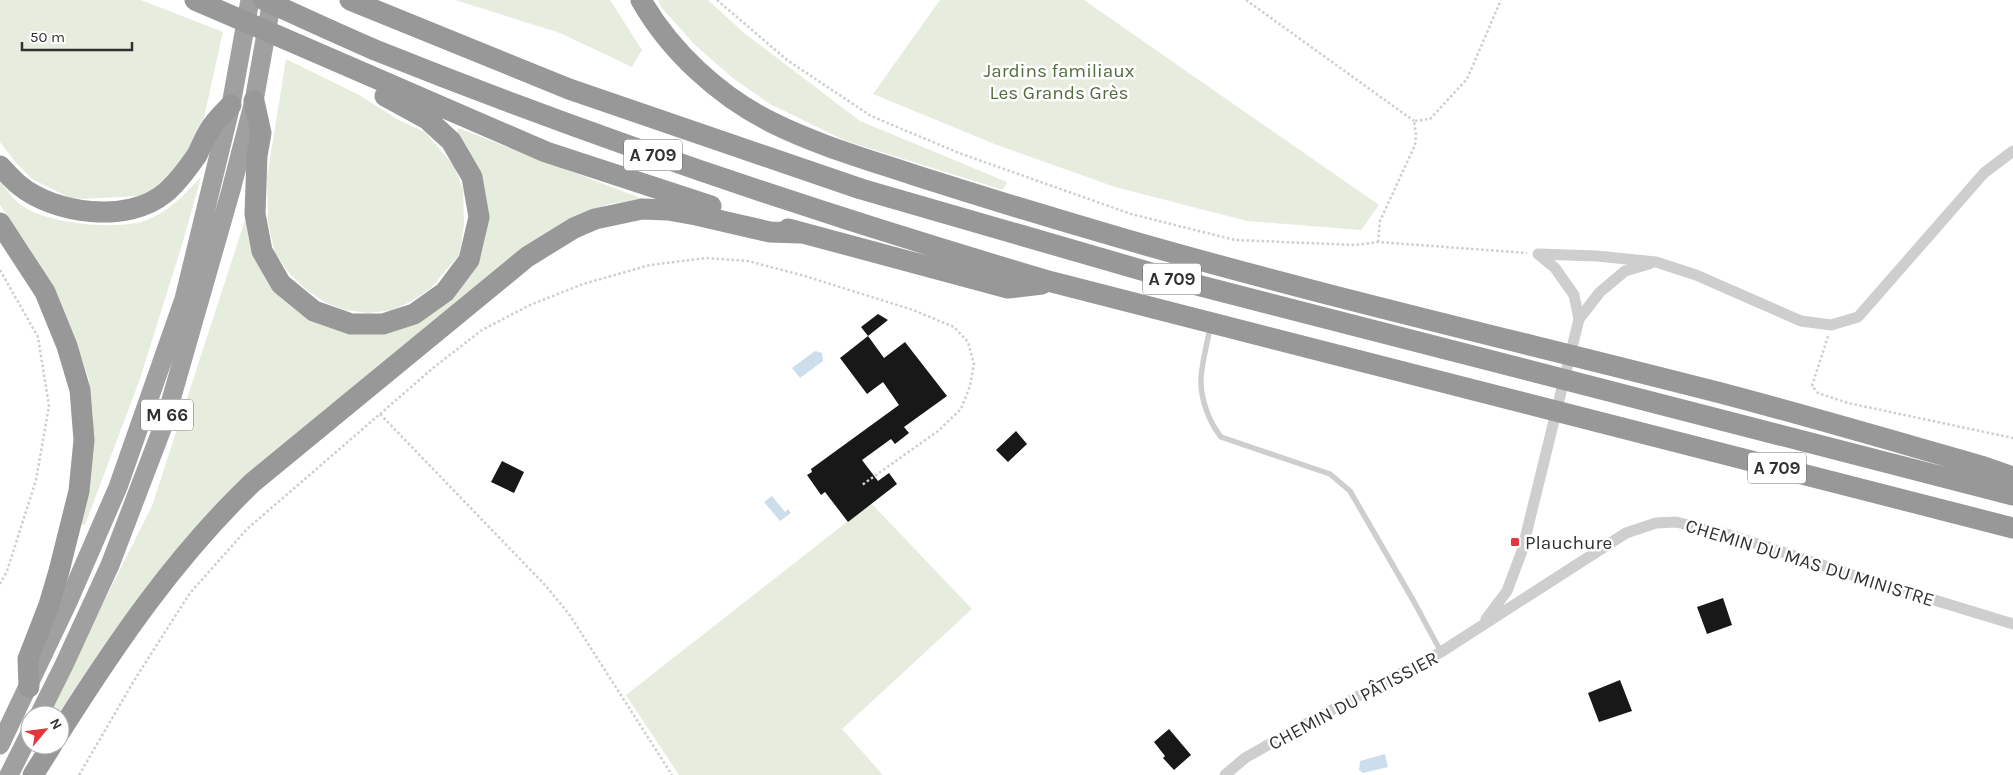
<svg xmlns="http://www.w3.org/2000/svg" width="2013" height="775" font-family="Karla,sans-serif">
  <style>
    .green { fill: #e6eddf }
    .water { fill: #ccdeec }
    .building { fill: #181818 }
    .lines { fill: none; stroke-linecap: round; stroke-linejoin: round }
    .path { stroke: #cecece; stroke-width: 2.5; stroke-dasharray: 2.5 2.5; stroke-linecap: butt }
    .service { stroke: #cecece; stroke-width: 5.5 }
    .minor { stroke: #cecece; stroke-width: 11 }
    .trunk { stroke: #a0a0a0; stroke-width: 19 }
    .motorway { stroke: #989898; stroke-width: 21 }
    .poi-dot { fill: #e4363d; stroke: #fff; stroke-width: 2 }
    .labels { text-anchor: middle; stroke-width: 5; stroke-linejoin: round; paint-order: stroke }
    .shield { fill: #fff; stroke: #6f6f6f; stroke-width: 1 }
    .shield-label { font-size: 18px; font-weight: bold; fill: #313131 }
    .park-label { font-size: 19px; fill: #526c3e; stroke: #fff }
    .poi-label { font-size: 19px; fill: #313131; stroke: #fff; text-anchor: start }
    .street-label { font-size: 19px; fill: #313131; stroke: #fff }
  </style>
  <rect width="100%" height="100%" fill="#fff"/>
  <!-- green -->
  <path class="green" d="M0 0H141L223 32 202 127 185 157 167 177 157 188 138 196 83 199 70 198 32 179 16 163 0 142Z
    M455 0H610L642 50 632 67 560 33Z
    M658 0H708L743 32 860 121 1007 182 1003 190 846 141 770 104 734 79 695 45 662 8Z
    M940 0H1084L1379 205 1361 230 1247 221 1115 187 997 145 873 94Z
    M286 59 359 95 399 120 425 132 454 166 463 190 464 224 460 254 430 289 412 301 393 310 368 313 345 310 326 303 308 291 290 274 275 254 268 222 267 177Z
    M458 128 643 199 609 204 566 220 236 487 60 715H47L152 506 246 217 294 308 375 332 472 268 483 247 487 220 486 196 479 173 456 136Z
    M201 177 184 238 140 379 85 525 78 524 93 416 89 380 75 338 58 296 30 249 0 205V180C6 188 12 199 20 204 44 224 118 231 147 220 170 211 184 194 201 177Z
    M871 503 972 609 842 729 883 775H679L626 695Z"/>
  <!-- water -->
  <path class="water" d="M815 351 822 353 823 361 800 378 792 368Z
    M772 496 785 512 788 509 791 513 780 521 764 502Z
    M1385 754 1388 767 1363 773 1359 770 1360 761Z"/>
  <!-- building -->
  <path class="building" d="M878 314 888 320 868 336 861 327Z
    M868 336 884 358 905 342 947 396 904 427 909 433 895 444 891 439 862 460 878 481 889 473 897 484 848 522 825 492 821 495 807 475 812 472 811 469 899 405 883 382 867 394 840 358Z
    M1016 431 1027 444 1008 462 996 450Z
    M502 461 524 472 514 493 491 482Z
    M1723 598 1732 625 1707 634 1697 607Z
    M1620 680 1632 711 1599 722 1588 693Z
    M1169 729 1191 755 1174 770 1163 758 1165 756 1154 742Z"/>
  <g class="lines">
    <!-- path -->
    <path class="path" d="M717 0 787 60 871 116 959 153 1131 214 1235 240 1356 245 1378 242 1527 253
      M1246 0 1414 121
      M1378 242 1380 221 1415 145 1416 135 1414 121 1430 119 1467 79 1501 0
      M0 270 38 337 49 406 36 480 7 571 0 584
      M1828 336 1812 386 1818 393 1848 403 2013 438
      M380 414 433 368 482 330 530 305 583 284 650 265 706 258 748 261 805 276 913 310 954 327 968 342 974 364 970 386 961 409 938 431 862 485
      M79 775 135 679 190 593 247 529 380 414 545 585 569 614 672 775"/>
    <!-- service -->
    <path class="service" d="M1210 328C1207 344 1202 362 1201 378 1200 398 1209 422 1221 437L1330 474 1350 491 1413 600 1441 652"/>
    <!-- minor -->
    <path class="minor" d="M1538 254 1597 256 1656 262 1696 275 1801 321 1831 325 1858 317 1984 173 2013 151
      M1538 254 1555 268 1574 295 1579 319
      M1486 619 1507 591 1522 551 1579 319 1600 292 1625 271 1649 264
      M1225 775 1245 758 1294 730 1441 652 1626 533 1656 523 1676 522 1730 535 1862 578 2013 624"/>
    <!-- trunk -->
    <path class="trunk" d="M39 715 64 665 110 565 165 421 231 190 254 101 272 0
      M0 745 68 602 118 487 184 299 231 105 250 0
      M9 775 30 733"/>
    <!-- motorway -->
    <path class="motorway" d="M195 0 546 152 711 206
      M264 0C301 17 338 34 375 50 597 139 823 215 1052 282L2013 528
      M350 0 569 89 861 189 1162 276 2013 495
      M641 0C670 51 719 96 771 122 817 145 866 159 914 175 983 197 1052 218 1121 238 1318 295 1518 341 1717 392 1805 415 1893 441 1981 466L2013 477
      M254 101 261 133 257 156 255 214 262 251 281 284 314 311 351 324H383L414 314 445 292 469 260 479 217 472 177 451 141 427 119 385 96
      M0 166C6 172 12 179 19 185 54 214 128 224 165 193 177 183 188 168 197 155 202 145 206 134 213 125 218 118 225 111 231 105
      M0 223 45 292 67 346 80 390 84 440 79 491 59 571 49 605 28 659 29 687
      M788 229 1008 288 1042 284
      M60 732C117 642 175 557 252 483L527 257 574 228 595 219 642 209 668 210 696 215 770 232 800 233
      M33 775 52 745"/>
  </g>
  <!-- markers -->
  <rect class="poi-dot" x="1510" y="537" width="10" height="10" rx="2.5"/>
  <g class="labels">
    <!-- shield labels -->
    <g class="shield">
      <rect x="624" y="139.5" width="58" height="31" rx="4"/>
      <rect x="1143" y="263.5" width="58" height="31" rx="4"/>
      <rect x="141" y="399.5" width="52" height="31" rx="4"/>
      <rect x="1748" y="452.5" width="58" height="31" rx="4"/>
    </g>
    <g class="shield-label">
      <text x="653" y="161">A 709</text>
      <text x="1172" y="285">A 709</text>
      <text x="167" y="421">M 66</text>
      <text x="1777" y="474">A 709</text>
    </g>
    <!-- park labels -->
    <g class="park-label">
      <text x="1059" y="77">Jardins familiaux<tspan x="1059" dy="22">Les Grands Grès</tspan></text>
    </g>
    <!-- poi labels -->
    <g class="poi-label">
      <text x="1525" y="549">Plauchure</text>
    </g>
    <!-- street labels -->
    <g class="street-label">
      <text transform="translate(1810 562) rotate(17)" y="7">CHEMIN DU MAS DU MINISTRE</text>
      <text transform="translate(1353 700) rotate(-28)" y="7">CHEMIN DU PÂTISSIER</text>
    </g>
  </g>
  <!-- north arrow -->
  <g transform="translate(45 730) rotate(61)"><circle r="24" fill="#ffffff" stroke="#adadad"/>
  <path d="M0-4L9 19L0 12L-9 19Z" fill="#e4363d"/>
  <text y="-8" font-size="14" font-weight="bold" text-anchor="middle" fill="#313131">N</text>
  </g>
  <!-- scale -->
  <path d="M22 42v8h110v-8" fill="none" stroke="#313131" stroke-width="2.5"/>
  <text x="30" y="42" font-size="15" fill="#313131" stroke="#ffffff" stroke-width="4" paint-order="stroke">50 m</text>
</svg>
